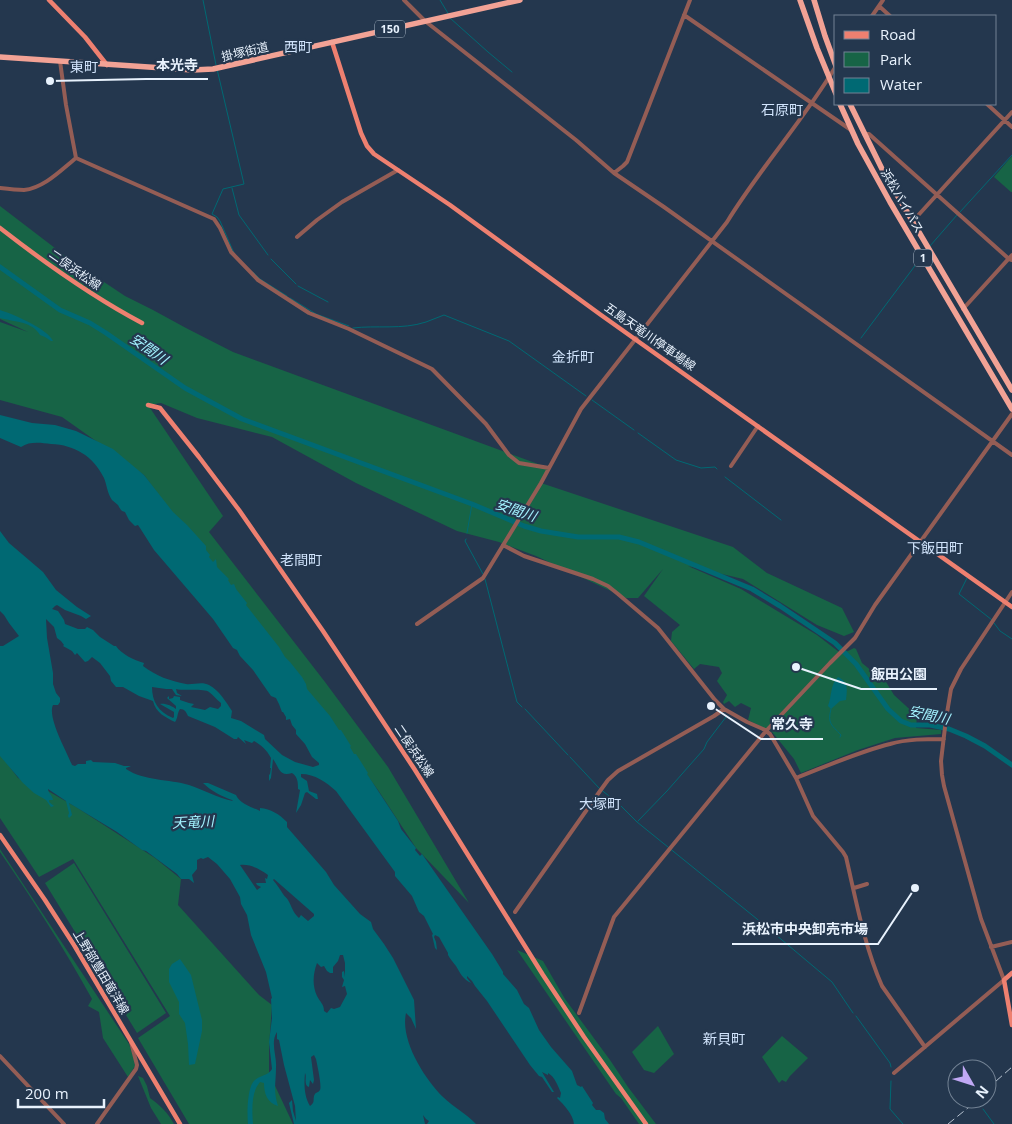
<svg xmlns="http://www.w3.org/2000/svg" width="1012" height="1124" font-family="'Open Sans','Noto Sans JP',sans-serif">
  <style>
    .green { fill: #176446 }
    .water { fill: #006973; fill-rule: evenodd }
    .lines { fill: none; stroke-linecap: round; stroke-linejoin: round }
    .stream { stroke: #006973; stroke-width: 1 }
    .river { stroke: #006973; stroke-width: 5 }
    .minor { stroke: #945d55; stroke-width: 4 }
    .major { stroke: #ee8070; stroke-width: 4.5 }
    .highway { stroke: #f2a295; stroke-width: 5.5 }
    .rail { stroke: #b6c2d0; stroke-width: 1; stroke-dasharray: 8 4; stroke-linecap: butt }
    .labels { text-anchor: middle; stroke-width: 4.5; stroke-linejoin: round; paint-order: stroke }
    .shield { fill: #24374e; stroke: #adbac8; stroke-width: 1 }
    .shield-label { font-size: 11px; font-weight: bold; fill: #e8f2fd }
    .street-label { font-size: 12px; fill: #e8f2fd; stroke: #24374e }
    .neighbourhood-label { font-size: 14px; fill: #d1e4fc; stroke: #24374e }
    .water-label { font-size: 14px; font-style: italic; fill: #a3f3ff; stroke: #24374e }
    .leader { fill: none; stroke: #e8f2fd; stroke-width: 2 }
    .callout-dot { fill: #e8f2fd; stroke: #24374e; stroke-width: 2 }
    .callout-label { font-size: 14px; text-anchor: middle; font-weight: bold; fill: #e8f2fd; stroke: #24374e; stroke-width: 4.5; stroke-linejoin: round; paint-order: stroke }
  </style>
  <rect width="100%" height="100%" fill="#24374e"/>
  <!-- green -->
  <path class="green" d="M1012 156V192H1011L994 177Z
    M0 206 68 258 125 296 153 310 186 328 233 352 549 468 541 483 733 547 767 573 842 608 854 632 844 636 817 625 743 579 688 566 741 589 817 635 839 652 848 651 854 648 856 649 862 663 873 672H880L894 695 917 716 916 728 941 730V734L895 738 858 750 801 773 794 759 768 727 766 729 748 720 751 708 741 703 735 707 729 701 724 704 723 702 727 695 717 681 722 673 719 667 700 664 694 669 671 641 672 632 680 625 644 596 663 569 638 598H626L536 556 499 542 457 531 356 483 272 437 197 418 161 403 148 405 223 516 209 532 325 682 388 767 469 903 416 848 378 790 144 475 62 417 0 400V322L28 332 0 319Z
    M0 754 18 778 48 791 76 807 155 858 181 879 178 905 259 995 272 1005 269 1047V1073L293 1124H189L138 1038 170 1016 73 859 39 877 0 818Z
    M0 849 129 1044 134 1059 135 1066 128 1077 103 1038 99 1012 88 1006 92 999C64 948 33 900 0 852Z
    M74 863 166 1013 137 1033 45 883Z
    M517 950 543 961 565 999 610 1060 628 1087 656 1124H639L621 1098 616 1094Z
    M658 1026 674 1054 654 1073 644 1070 632 1052Z
    M782 1036 808 1058 790 1076 786 1082 782 1080 779 1083 762 1057Z
    M138 1076 143 1078 147 1086 150 1098C160 1105 168 1113 174 1124H161L151 1108Z"/>
  <!-- water -->
  <path class="water" d="M0 310C13 314 48 329 53 341H51L45 337 40 335C32 321 14 322 0 318Z
    M0 415 32 423 55 425 76 431 113 449 144 475 173 512 187 525 206 546V550L210 555 209 557 213 562 216 559 217 567 229 579 228 580 231 585 234 584 236 589 247 603 246 605 279 647 285 657 290 662 302 677 306 684 307 689 330 716 339 730H341L351 746 350 747 354 754H356L368 773 367 774 398 821 401 829 416 848 415 850 420 856 422 854 492 954 503 972V974L517 990 524 1004 529 1008 539 1030 551 1047 572 1071 577 1085 581 1087 582 1086 593 1103 592 1105 596 1110H600L604 1113 605 1119 609 1124H574C573 1114 564 1105 557 1098L558 1097 560 1098 561 1093C558 1086 555 1077 548 1073V1075L542 1072 554 1092H552L542 1077 539 1076 530 1065 487 1001 475 986 472 981 467 976V978L471 983C463 979 460 973 456 966 453 962 450 959 448 955V953L439 937 435 935 434 937 436 942 437 950 435 948 432 935 433 934 424 916 419 912 412 896 395 876V872L336 791C326 782 315 774 301 774V777L307 781 309 791 317 794 318 799H316L307 792 305 793 301 805 296 813 300 790 298 789C298 783 298 777 292 773 279 777 279 767 273 759L271 778 269 781V775L270 774 271 768H270L271 758C267 750 261 745 254 741L252 743 244 740 246 744 238 737 237 739H234L215 727 188 716C186 712 185 709 180 709 177 713 178 718 175 722 165 717 156 713 153 701L139 696 123 687H116L111 681 110 676 100 663 92 657 88 661 85 662 77 653 75 655 72 651 63 646 64 645 61 641 57 638 54 627 46 619 47 638 53 673V684L56 693 60 698V702L58 705H53C47 717 67 752 72 765L75 766 78 764H86V761L91 760 93 762 115 763 124 766H131L126 768V769C144 781 169 779 189 785 204 790 218 798 233 801L232 800C221 796 211 791 203 783H208L236 795C240 804 252 807 260 811V808C271 809 279 814 287 822V827L326 872 334 885 360 914 371 922 373 929 384 944 393 958 414 1000 416 1029 411 1018 406 1013C400 1040 424 1078 443 1097 453 1107 467 1114 476 1124H427L429 1121 426 1119 423 1115 425 1124H294L289 1103 292 1100 293 1111 296 1121 295 1106 284 1065 279 1040 277 1039V1032C270 1042 277 1057 276 1067 276 1083 273 1090 278 1106 267 1103 264 1093 264 1083L260 1082C251 1092 252 1111 253 1124H248C247 1114 247 1086 255 1080 260 1075 268 1076 272 1069L269 1042 272 1018 271 999 272 998 266 972 251 935 247 915 241 904 240 897 230 879 217 864 208 857 203 859 201 858 197 860V869L192 875 194 883 189 879H181L177 874 146 851 142 850 117 832 69 803 72 815 69 818 68 816 69 813 66 801 48 789C48 793 53 796 53 800H49V802L54 806 51 807 46 800 34 793 23 783 0 756V646H3L19 636 9 623 4 615 0 611V531L9 543 43 572 56 590 77 607 91 616 86 619 81 616 65 610 57 605 55 606 52 609 58 611 64 620 65 624 78 629H85L87 627 93 630 100 637 114 646H116C121 654 134 660 144 663L143 666C156 676 170 681 186 684 193 685 202 681 209 685 219 690 226 702 232 711L231 718 241 721 264 735 265 739 282 755 295 762 313 767 319 765V763L312 757 305 744 296 734V730L292 725 290 719 286 720V717L283 712H282L279 704 276 698 271 696 253 670 240 656 237 650 233 648 213 619 154 550 140 528 138 525 135 526 129 520 125 512 122 511C120 509 119 507 118 505 116 503 114 502 112 500 107 493 107 485 104 478 93 456 75 445 51 444 41 443 30 441 21 447L0 438ZM152 687 166 689H172L176 695 182 696 177 693 176 689C184 691 204 688 209 692 213 695 217 700 221 703V706L218 709 210 707 205 710 191 707 194 704 189 703 180 700V697L174 696 173 698 169 699V696L167 698 176 706V709C172 706 165 703 160 704L174 712V717L173 718C158 712 152 701 152 687ZM240 865C251 864 259 869 268 875L267 879 265 878 266 883H256L257 885 261 887 257 890ZM274 879 314 914V916L308 921 301 915 299 918C293 913 292 907 288 900 287 898 284 896 283 894 280 889 277 885 273 880ZM340 955H343L345 963V977L344 971 342 972V977L344 980 342 987 345 986 347 994 340 1007 334 1009 331 1008 327 1013 324 1011C324 1004 320 1002 317 996 312 985 313 974 317 963L321 967 324 966 327 971 330 973H333V967L338 961ZM314 1055 316 1059C317 1064 322 1086 320 1090 317 1094 316 1091 314 1096 313 1101 315 1102 310 1106 304 1096 304 1084 305 1073 307 1077 304 1082 307 1086L309 1087 310 1080 313 1084 314 1080 311 1057Z
    M838 677C849 682 847 690 846 700L840 701 831 709 828 706C832 695 830 685 838 677Z
    M180 959 191 975 202 1020V1031L195 1064 189 1065 188 1044 185 1023 179 1014V1002L169 982V969L172 964Z"/>
  <g class="lines">
    <!-- stream -->
    <path class="stream" d="M203 0 216 65
      M440 0 449 15
      M450 18 488 52 512 72
      M217 69 244 184 223 189 212 214 217 217 220 221 234 253
      M232 188 239 215 268 255
      M960 212 1012 155
      M930 246 957 215
      M271 259 296 284
      M253 272 260 279 287 296
      M298 286 328 302
      M290 298 316 314 349 326
      M353 328C376 325 402 330 426 322 432 320 438 317 444 315L509 341 586 396
      M861 338 920 259
      M592 400 634 430
      M638 433 676 460 701 468 715 467 717 469
      M725 477 781 520
      M467 533 472 504
      M466 539 465 541 483 574
      M967 578 959 594 992 620
      M485 579 517 702 522 707
      M994 623 1000 631 1012 639
      M525 709 568 755
      M831 709C827 724 832 725 841 735L840 737
      M570 757 599 788 619 804 637 822 757 919 832 982 853 1013
      M638 821 667 791 704 749 707 742 726 717
      M856 1016 890 1063 891 1067
      M891 1081 890 1109 903 1124
      M978 1102 981 1106
      M983 1109 994 1124"/>
    <!-- river -->
    <path class="river" d="M0 267 60 310 90 323 106 333 185 388 242 419 472 504 524 526 541 531 578 537H619L639 542 752 589 780 606 835 643 856 664 888 709 901 721 911 725H930L949 729 966 736 985 746 1012 765"/>
    <!-- minor -->
    <path class="minor" d="M404 0 425 21 576 140 614 173 664 207 1012 455
      M879 6 890 16
      M684 15 851 130
      M872 16 883 0
      M60 61 66 105 76 158
      M987 104 1012 127
      M864 134H869L1009 259 1012 260
      M76 158 214 219 220 228 231 252 258 280 309 313 349 329 432 369 486 424 509 455 519 463 549 468
      M614 173 623 166 627 162 690 0
      M0 188C8 189 16 190 24 190 44 188 61 170 76 158
      M913 221 1012 112
      M297 237 317 220 342 202 398 170
      M963 309 1012 255
      M731 466 758 426
      M503 545 524 556 593 579 608 586 618 594 658 628 715 700 724 709 747 722 763 729 770 734 796 778 813 816 843 852 846 857C856 900 864 945 882 986L925 1047
      M417 624 483 578 541 483 581 409 727 222C760 168 803 121 836 66
      M796 778C827 766 858 752 890 744 907 739 926 739 944 739
      M854 888 867 884
      M515 912 600 791 608 780 618 771 714 716 724 709
      M991 947 1012 942
      M579 1013 614 917 766 731 830 663 855 638 875 605 1012 414
      M0 1056 64 1124
      M894 1073 1004 980 981 919 944 786 942 775 941 761 946 719 951 689 961 669 1012 592
      M97 1124 136 1069 137 1065 131 1042"/>
    <!-- major -->
    <path class="major" d="M49 0 85 37 107 65
      M332 42 361 133 367 146 374 154 450 205 601 315 1012 607
      M0 228C45 263 91 296 142 323
      M148 405 160 408 199 457 239 510 323 631 415 770 543 975 584 1037 646 1124
      M0 835 45 900 74 945 180 1124
      M1012 973 1004 980 1012 1025"/>
    <!-- highway -->
    <path class="highway" d="M800 0 817 48 836 94
      M814 0 825 36 836 66
      M0 57 193 70 213 69 520 0
      M840 104 858 144 890 202 1012 409
      M850 104 883 171 1012 390"/>
    <!-- rail -->
    <path class="rail" d="M987 1089 1012 1067
      M948 1124 979 1099"/>
  </g>
  <g class="labels">
    <!-- shield labels -->
    <g class="shield">
      <rect x="375" y="20.5" width="30" height="17" rx="4"/>
      <rect x="914" y="249.5" width="18" height="17" rx="4"/>
    </g>
    <g class="shield-label">
      <text x="390" y="33">150</text>
      <text x="923" y="262">1</text>
    </g>
    <!-- street labels -->
    <g class="street-label">
      <text transform="translate(245 52) rotate(-13)" y="4">掛塚街道</text>
      <text transform="translate(902 201) rotate(60)" y="4">浜松バイパス</text>
      <text transform="translate(75 270) rotate(35)" y="4">二俣浜松線</text>
      <text transform="translate(650 337) rotate(35)" y="4">五島天竜川停車場線</text>
      <text transform="translate(414 751) rotate(56)" y="4">二俣浜松線</text>
      <text transform="translate(101 972) rotate(59)" y="4">上野部豊田竜洋線</text>
    </g>
    <!-- neighbourhood labels -->
    <g class="neighbourhood-label">
      <text x="298" y="52">西町</text>
      <text x="84" y="72">東町</text>
      <text x="782" y="115">石原町</text>
      <text x="573" y="362">金折町</text>
      <text x="935" y="553">下飯田町</text>
      <text x="301" y="565">老間町</text>
      <text x="600" y="809">大塚町</text>
      <text x="724" y="1044">新貝町</text>
    </g>
    <!-- water labels -->
    <g class="water-label">
      <text transform="translate(149 349) rotate(35)" y="5">安間川</text>
      <text transform="translate(516 510) rotate(19)" y="5">安間川</text>
      <text transform="translate(929 715) rotate(12)" y="5">安間川</text>
      <text transform="translate(193 822) rotate(-3)" y="5">天竜川</text>
    </g>
  </g>
  <!-- callouts -->
  <path class="leader" d="M50 81L146 79H208M796 667L861 689H937M711 706L761 739H823M915 888L878 944H732"/>
  <g class="callout-dot">
    <circle cx="50" cy="81" r="5"/>
    <circle cx="796" cy="667" r="5"/>
    <circle cx="711" cy="706" r="5"/>
    <circle cx="915" cy="888" r="5"/>
  </g>
  <g class="callout-label">
    <text x="177" y="70">本光寺</text>
    <text x="899" y="679">飯田公園</text>
    <text x="792" y="729">常久寺</text>
    <text x="805" y="934">浜松市中央卸売市場</text>
  </g>
  <!-- legend -->
  <rect x="834" y="15" width="162" height="90" fill="#24374e" stroke="#728294"/>
  <rect x="844" y="31" width="25" height="8" fill="#ee8070" stroke="#728294"/>
  <text x="880" y="40" font-size="15" fill="#e8f2fd">Road</text>
  <rect x="844" y="52" width="25" height="15" fill="#176446" stroke="#728294"/>
  <text x="880" y="65" font-size="15" fill="#e8f2fd">Park</text>
  <rect x="844" y="78" width="25" height="15" fill="#006973" stroke="#728294"/>
  <text x="880" y="90" font-size="15" fill="#e8f2fd">Water</text>
  <!-- north arrow -->
  <g transform="translate(972 1084) rotate(129)"><circle r="24" fill="#24374e" stroke="#728294"/>
  <path d="M0-4L9 19L0 12L-9 19Z" fill="#c0a8f4"/>
  <text y="-8" font-size="14" font-weight="bold" text-anchor="middle" fill="#e8f2fd">N</text>
  </g>
  <!-- scale -->
  <path d="M18 1099v8h86v-8" fill="none" stroke="#e8f2fd" stroke-width="2.5"/>
  <text x="25" y="1099" font-size="15" fill="#e8f2fd" stroke="#24374e" stroke-width="4" paint-order="stroke">200 m</text>
</svg>
